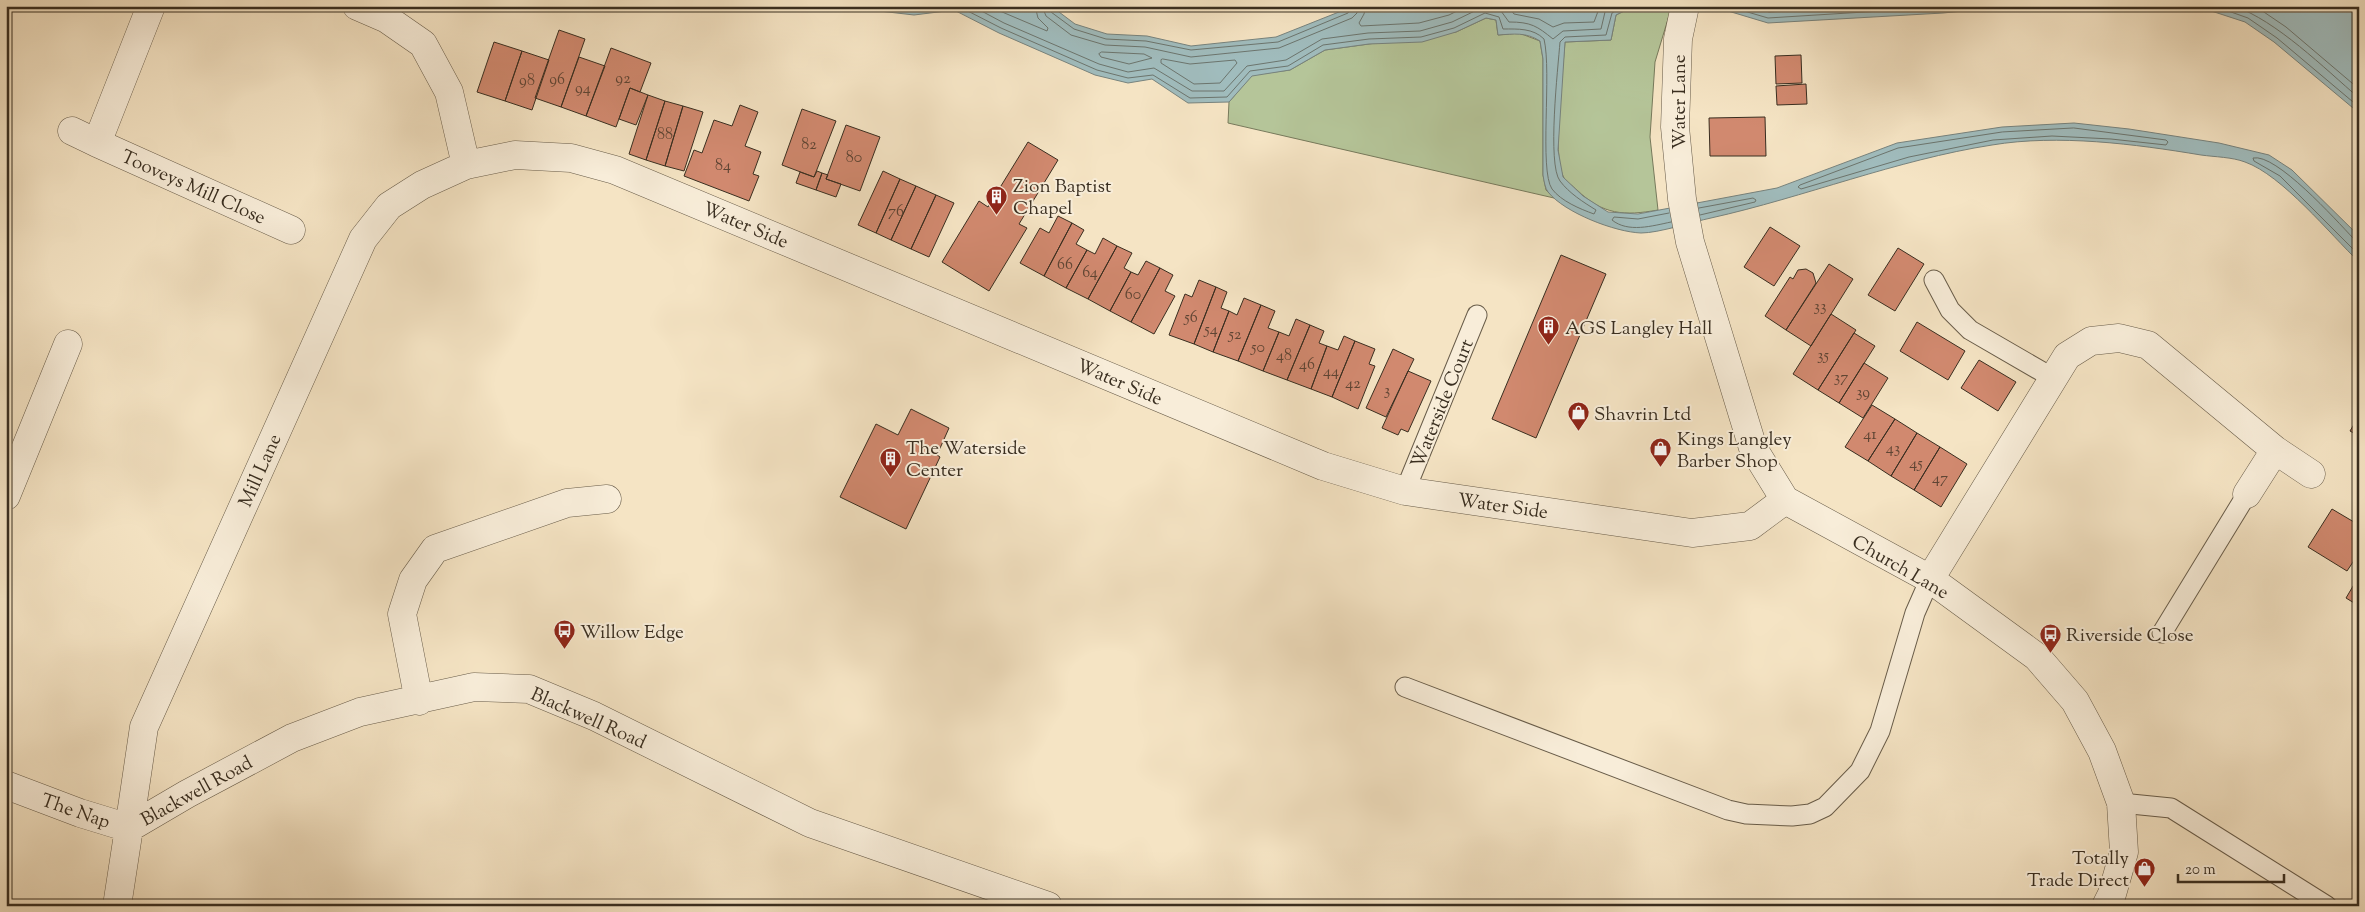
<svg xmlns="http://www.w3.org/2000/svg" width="2365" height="912" font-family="'Sorts Mill Goudy',serif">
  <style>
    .green { fill: #b5c599; stroke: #777a5c }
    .water { fill: #a0bcbd; stroke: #77837e }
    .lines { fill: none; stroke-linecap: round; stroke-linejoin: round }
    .shore { stroke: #6c756e; stroke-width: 1 }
    .building { fill: #d1896f; stroke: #392e20 }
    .lane-casing { stroke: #685c49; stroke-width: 21 }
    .street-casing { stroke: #685c49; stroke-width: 29 }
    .lane { stroke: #f8edd9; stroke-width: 19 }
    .street { stroke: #f8edd9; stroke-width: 28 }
    .labels { text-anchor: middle; stroke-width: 4; stroke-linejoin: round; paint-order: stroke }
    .number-label { font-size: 16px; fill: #5f4534 }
    .street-label { font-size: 19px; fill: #392e20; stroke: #f8edd9 }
    .poi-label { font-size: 19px; fill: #392e20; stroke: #f8edd9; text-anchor: start }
  </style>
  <rect width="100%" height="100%" fill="#f5e4c4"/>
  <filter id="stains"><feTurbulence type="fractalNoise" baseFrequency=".004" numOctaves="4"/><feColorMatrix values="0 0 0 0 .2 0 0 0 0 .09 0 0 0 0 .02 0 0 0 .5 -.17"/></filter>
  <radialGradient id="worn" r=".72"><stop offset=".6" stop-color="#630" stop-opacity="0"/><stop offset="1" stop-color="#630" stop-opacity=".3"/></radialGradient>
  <!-- green -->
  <path class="green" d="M1630 8 1671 9 1655 62 1650 137 1658 210C1624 216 1603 215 1577 190 1573 186 1565 181 1563 176 1552 153 1563 71 1565 42L1611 40 1616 15Z
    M1486 18 1496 20 1498 35 1519 33 1540 41 1543 59V175L1546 190 1554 198 1228 123 1229 102 1252 75 1290 70 1325 50 1456 32Z"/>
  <!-- water -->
  <path class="water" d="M836 6H1051L1075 24 1107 34 1147 36 1191 46 1276 37 1354 6H2013L1943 13 1768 23 1728 11 1630 8 1616 15 1611 40 1565 42 1558 150 1563 177 1583 196 1608 212 1638 214 1777 188 1897 143 2002 127 2074 123 2129 129 2219 143 2269 155 2292 170 2359 236V262C2330 234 2282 175 2245 162 2232 157 2215 157 2201 155 2135 144 2058 134 1992 145 1896 160 1805 197 1711 218 1692 222 1659 233 1641 233 1615 232 1565 213 1548 192 1545 188 1544 181 1543 175V59L1540 41C1526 32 1514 34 1498 35L1496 20 1486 18 1456 32 1422 42 1369 44 1325 50 1290 70 1252 76 1229 102 1188 103 1152 79 1128 83 1095 75 999 33 954 10 914 15Z
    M2196 6H2356L2359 9V113L2274 42 2245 22Z"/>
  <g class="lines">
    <!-- shore -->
    <path class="shore" d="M882 6 914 10 942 6
      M958 6 1001 28 1097 70 1128 78 1153 75 1190 98 1227 97 1250 71 1288 66 1323 45 1369 39 1421 37 1454 28 1485 13 1499 17 1503 29C1518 29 1533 28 1544 39 1552 72 1539 170 1552 189 1561 201 1580 209 1594 214L1596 210C1583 202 1569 193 1560 181 1547 164 1558 68 1560 42L1565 37 1606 35 1612 13 1623 6
      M972 6 1004 23 1099 64 1128 72 1154 68 1192 91H1224L1247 66 1286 60 1322 39 1368 33 1420 31 1452 22 1483 7 1501 11 1509 22C1531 22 1537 26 1553 39L1563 31 1601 29 1605 12 1609 6
      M988 6 1047 31 1048 28 1038 18 1035 6
      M1042 6 1046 16 1071 35 1105 45 1145 47 1191 57 1279 48 1352 18 1357 13 1358 6
      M1049 6 1051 12 1074 29 1106 39 1146 41 1191 50 1278 42 1348 13 1352 6
      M1366 6 1364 14 1359 23 1361 26 1419 23 1449 15 1467 6
      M1508 6 1514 14 1539 19 1553 27 1564 23 1594 22 1600 6
      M1727 6 1768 18 1961 6
      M1750 6 1769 12 1868 6
      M2214 6 2248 18 2277 38 2359 107
      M2234 6C2277 21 2324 68 2359 98
      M2255 6 2286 27 2359 89
      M1102 52 1144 54 1152 58 1129 64 1101 57 1099 54Z
      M1163 59 1190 64 1235 60 1237 63 1220 83 1194 84 1161 63V60Z
      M2074 128 2166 140 2168 142 2166 145 2111 139 2052 136 1993 140 1909 157 1801 189 1798 187 1800 185 1898 148 2002 132Z
      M1699 208 1753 198 1756 200 1755 202 1700 215
      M1669 213 1638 219 1614 217 1612 220C1628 233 1652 226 1671 222
      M2359 239 2353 238C2336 220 2276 153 2253 158L2254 161 2280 176 2359 255"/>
  </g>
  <!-- building -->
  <path class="building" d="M559 30 585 39 561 107 535 98Z
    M494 42 522 51 505 101 477 92Z
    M611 48 651 63 640 92 630 88 616 127 586 116Z
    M522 51 549 60 532 110 505 101Z
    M1801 55 1802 83 1776 84 1775 56Z
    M579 57 605 66 586 116 561 107Z
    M1806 84 1807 104 1777 105 1776 86Z
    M630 88 648 95 636 125 619 119Z
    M648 95 665 101 646 160 629 154Z
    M665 101 683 106 665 166 646 160Z
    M740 105 758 112 745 146 761 152 753 174 759 176 749 201 684 176 694 150 702 153 714 120 732 126Z
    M683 106 703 112 684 171 665 166Z
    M802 109 836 121 814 177 782 165Z
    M1765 117 1766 156H1710L1709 118Z
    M846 125 880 137 860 191 826 179Z
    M1028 142 1058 160 1019 224 1027 228 989 291 942 262 979 201 988 207Z
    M817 171 822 173 816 190 796 183 800 172 814 177Z
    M883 171 900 179 876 233 858 225Z
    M822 173 828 175 826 179 841 184 836 197 816 190Z
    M900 179 916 186 891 240 876 233Z
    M916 186 936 195 911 249 891 240Z
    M936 195 954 203 929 257 911 249Z
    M1058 216 1072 223 1044 276 1020 263 1040 228 1049 233Z
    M1072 223 1084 230 1076 244 1087 250 1066 288 1044 276Z
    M1770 227 1800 246 1774 286 1744 267Z
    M1103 238 1117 246 1088 299 1066 288 1087 250 1095 254Z
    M1117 246 1132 253 1124 268 1131 272 1110 311 1088 299Z
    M1898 248 1924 264 1895 311 1868 295Z
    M1561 255 1606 274 1536 438 1492 419Z
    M1146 261 1160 268 1131 322 1110 311 1131 272 1138 275Z
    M1829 264 1853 279 1811 346 1786 330Z
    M1160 268 1173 275 1165 291 1175 296 1154 334 1131 322Z
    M1806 269 1813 273 1816 283 1786 330 1765 316 1790 277 1793 279 1798 270Z
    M1199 280 1216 287 1194 344 1169 335 1185 294 1192 297Z
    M1216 287 1227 292 1221 308 1229 311 1213 352 1194 344Z
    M1244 298 1261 305 1238 361 1213 352 1229 311 1237 315Z
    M1261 305 1275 311 1268 328 1279 332 1263 371 1238 361Z
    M1831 314 1856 330 1818 390 1793 374Z
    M1296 319 1310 325 1287 380 1263 371 1279 332 1289 336Z
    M1917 322 1965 351 1948 380 1900 351Z
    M1310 325 1324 331 1319 343 1327 346 1311 389 1287 380Z
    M1854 333 1875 346 1839 403 1818 390Z
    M1344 336 1355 341 1332 397 1311 389 1327 346 1338 350Z
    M1355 341 1375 349 1369 364 1375 366 1358 409 1332 397Z
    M1393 349 1414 359 1386 417 1366 408Z
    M1979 360 2016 382 1998 411 1961 388Z
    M1864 363 1888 378 1863 418 1839 403Z
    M1408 371 1431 381 1408 432 1401 429 1398 435 1382 428Z
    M1872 405 1895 419 1868 461 1845 447Z
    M911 409 949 428 937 455 940 457 906 529 840 497 876 424 898 435Z
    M2359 416V436L2350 431Z
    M1895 419 1917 433 1891 476 1868 461Z
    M1917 433 1940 447 1914 490 1891 476Z
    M1940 447 1967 464 1941 507 1914 490Z
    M2332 509 2359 525V561L2355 559 2347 571 2308 547Z
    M2359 576V606L2346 598Z"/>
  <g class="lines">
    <defs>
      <path id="lane" d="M1934 280 1950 310 1970 330 2053 378
        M1405 491 1477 315
        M2162 633 2247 494
        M1405 687 1728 810 1746 814 1792 816 1810 814 1825 807 1860 771 1880 731 1915 613 1930 579
        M2121 803 2171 808 2327 906"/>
      <path id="street" d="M151 6 97 143 291 230
        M357 6 387 19 423 44 449 92 466 165
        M1685 6 1678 39 1675 127 1682 199 1690 242 1753 448 1785 500 1930 579 2037 657 2075 701 2102 751 2121 803 2124 852 2112 894 2106 906
        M72 131 97 143
        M2275 450 2311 474
        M6 496 68 344
        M1930 579 2067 356 2091 341 2119 338 2148 345 2275 450 2247 494
        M419 701 402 614 413 580 435 549 567 503 607 499
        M6 785 80 813 129 828 117 906
        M129 828 144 727 363 239 389 206 422 185 466 165 515 155 571 158 615 170 1323 466 1405 491 1692 533 1750 526 1785 500
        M129 828 187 794 292 738 360 712 474 687 529 689 594 716 810 823 1048 906"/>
    </defs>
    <!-- lane casing -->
    <use href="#lane" class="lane-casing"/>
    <!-- street casing -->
    <use href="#street" class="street-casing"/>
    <!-- lane -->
    <use href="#lane" class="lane"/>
    <!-- street -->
    <use href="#street" class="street"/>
  </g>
  <!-- icons -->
  <defs>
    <symbol id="building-pin" viewBox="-11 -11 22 30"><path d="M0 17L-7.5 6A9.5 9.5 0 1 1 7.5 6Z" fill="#8f2418" stroke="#f8edd9"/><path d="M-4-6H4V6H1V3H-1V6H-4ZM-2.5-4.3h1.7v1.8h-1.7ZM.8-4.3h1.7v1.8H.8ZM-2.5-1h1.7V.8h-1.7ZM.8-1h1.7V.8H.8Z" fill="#fff"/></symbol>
    <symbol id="shop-pin" viewBox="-11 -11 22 30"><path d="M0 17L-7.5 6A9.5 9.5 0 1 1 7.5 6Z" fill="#8f2418" stroke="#f8edd9"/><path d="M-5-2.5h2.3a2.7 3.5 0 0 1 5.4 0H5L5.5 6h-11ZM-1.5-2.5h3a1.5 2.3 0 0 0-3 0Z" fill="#fff"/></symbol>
    <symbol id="bus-pin" viewBox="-11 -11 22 30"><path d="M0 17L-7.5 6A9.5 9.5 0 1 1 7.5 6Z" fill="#8f2418" stroke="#f8edd9"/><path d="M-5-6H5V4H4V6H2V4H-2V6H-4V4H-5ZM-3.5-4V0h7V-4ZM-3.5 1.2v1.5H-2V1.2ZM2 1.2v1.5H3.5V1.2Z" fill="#fff"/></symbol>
  </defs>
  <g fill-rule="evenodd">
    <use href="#building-pin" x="984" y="184" width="25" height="34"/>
    <use href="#building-pin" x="1536" y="314" width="25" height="34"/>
    <use href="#shop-pin" x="1566" y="400" width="25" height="34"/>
    <use href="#shop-pin" x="1648" y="436" width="25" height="34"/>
    <use href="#building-pin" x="878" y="446" width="25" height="34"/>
    <use href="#bus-pin" x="552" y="618" width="25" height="34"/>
    <use href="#bus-pin" x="2038" y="622" width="25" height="34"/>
    <use href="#shop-pin" x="2132" y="856" width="25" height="34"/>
  </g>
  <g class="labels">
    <!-- number labels -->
    <g class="number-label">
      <text x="623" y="83">92</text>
      <text x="557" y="84">96</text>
      <text x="527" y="85">98</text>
      <text x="583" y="93">94</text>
      <text x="665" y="139">88</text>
      <text x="809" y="149">82</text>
      <text x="854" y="162">80</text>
      <text x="723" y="170">84</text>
      <text x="896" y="216">76</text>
      <text x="1065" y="269">66</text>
      <text x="1090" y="277">64</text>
      <text x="1133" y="299">60</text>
      <text x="1820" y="311">33</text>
      <text x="1191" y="322">56</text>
      <text x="1211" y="334">54</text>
      <text x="1235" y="339">52</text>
      <text x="1258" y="352">50</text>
      <text x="1284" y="360">48</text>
      <text x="1823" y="360">35</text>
      <text x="1307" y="369">46</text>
      <text x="1331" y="376">44</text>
      <text x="1841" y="382">37</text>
      <text x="1353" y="388">42</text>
      <text x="1387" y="395">3</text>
      <text x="1863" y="397">39</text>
      <text x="1870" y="439">41</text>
      <text x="1893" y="453">43</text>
      <text x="1916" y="468">45</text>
      <text x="1940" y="483">47</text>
    </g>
    <!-- street labels -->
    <g class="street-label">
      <text transform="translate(1678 102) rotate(-90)" y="7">Water Lane</text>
      <text transform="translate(194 186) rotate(24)" y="7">Tooveys Mill Close</text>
      <text transform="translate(746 224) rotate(23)" y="7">Water Side</text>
      <text transform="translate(1120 381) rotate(23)" y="7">Water Side</text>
      <text transform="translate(1441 403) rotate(-68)" y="7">Waterside Court</text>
      <text transform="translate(259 470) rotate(-66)" y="7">Mill Lane</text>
      <text transform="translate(1503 505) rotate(8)" y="7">Water Side</text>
      <text transform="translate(1901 566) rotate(30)" y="7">Church Lane</text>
      <text transform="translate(589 717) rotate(24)" y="7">Blackwell Road</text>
      <text transform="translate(196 790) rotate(-29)" y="7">Blackwell Road</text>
      <text transform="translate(76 810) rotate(19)" y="7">The Nap</text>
    </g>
    <!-- poi labels -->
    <g class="poi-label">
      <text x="1013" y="192">Zion Baptist<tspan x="1013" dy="22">Chapel</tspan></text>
      <text x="1565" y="334">AGS Langley Hall</text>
      <text x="1594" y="420">Shavrin Ltd</text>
      <text x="1677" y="445">Kings Langley<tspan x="1677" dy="22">Barber Shop</tspan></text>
      <text x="906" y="454">The Waterside<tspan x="906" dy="22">Center</tspan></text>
      <text x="580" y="638">Willow Edge</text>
      <text x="2066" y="641">Riverside Close</text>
      <text x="2129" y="864" text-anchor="end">Totally<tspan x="2129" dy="22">Trade Direct</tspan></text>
    </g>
  </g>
  <!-- margin -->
  <rect width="2365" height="912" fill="none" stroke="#f5e4c4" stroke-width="25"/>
  <rect x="8" y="8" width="2350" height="897" fill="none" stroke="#392e20" stroke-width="2.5"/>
  <rect x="12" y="12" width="2340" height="887" fill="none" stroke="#392e20"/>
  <!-- scale -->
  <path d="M2178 874v8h106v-8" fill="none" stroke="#392e20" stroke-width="2.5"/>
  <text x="2185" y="874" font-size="15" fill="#392e20" stroke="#f8edd9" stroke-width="4" paint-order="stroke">20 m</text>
  <rect width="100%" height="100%" filter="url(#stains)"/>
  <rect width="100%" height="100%" fill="url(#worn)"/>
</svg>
